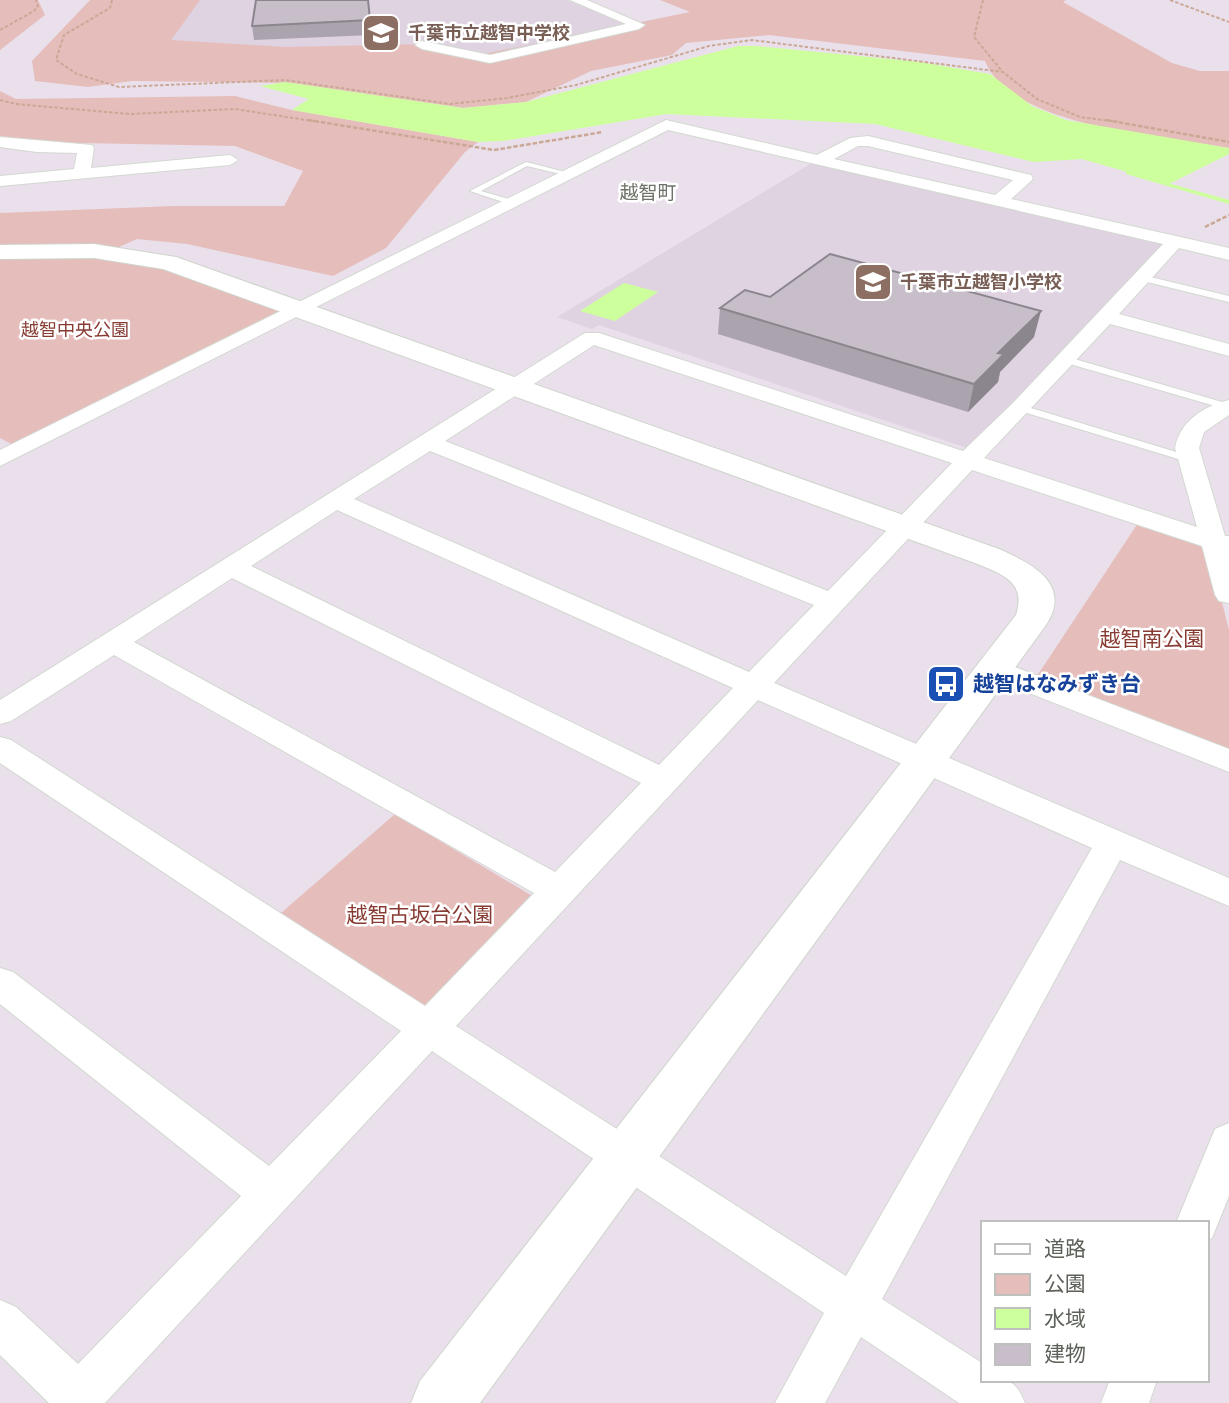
<svg xmlns="http://www.w3.org/2000/svg" width="1229" height="1403" font-family="Cabin,'Noto Sans JP',sans-serif">
  <style>
    .education { fill: #dfd2e1 }
    .green { fill: #e5bdbb }
    .water { fill: #ceff9d }
    .lines { fill: none; stroke-linecap: round; stroke-linejoin: round }
    .stream { fill: #ceff9d; fill-rule: evenodd }
    .lane-casing { stroke: #d3d8d1; stroke-width: 2 }
    .street-casing { stroke: #d3d8d1; stroke-width: 2 }
    .secondary-casing { stroke: #ced4cb; stroke-width: 2 }
    .path-far1 { stroke: #cba896; stroke-width: 2; stroke-dasharray: 3.5 2; stroke-linecap: butt }
    .path { stroke: #cba896; stroke-width: 2.5; stroke-dasharray: 4.5 2; stroke-linecap: butt }
    .lane { fill: #fff; fill-rule: evenodd }
    .street { fill: #fff; fill-rule: evenodd }
    .secondary { fill: #fff; fill-rule: evenodd }
    .wall { fill: #aba3ae }
    .shaded-wall { fill: #8b858d }
    .building { fill: #c7beca; stroke: #8b858d; stroke-width: 2 }
    .labels { text-anchor: middle; stroke-width: 5; stroke-linejoin: round; paint-order: stroke }
    .far-education-label { font-size: 18px; font-weight: bold; fill: #785e54; stroke: #fff; text-anchor: start }
    .far-park-label { font-size: 18px; fill: #873b32; stroke: #fff }
    .far-neighbourhood-label { font-size: 19px; fill: #6e7369; stroke: #fff }
    .park-label { font-size: 21px; fill: #873b32; stroke: #fff }
    .transit-label { font-size: 21px; font-weight: bold; fill: #164399; stroke: #fff; text-anchor: start }
  </style>
  <rect width="100%" height="100%" fill="#eae0ec"/>
  <!-- education -->
  <path class="education" d="M197 0H566L628 23 489 56 420 42 374 59 163 43Z
    M815 161 1161 242 1166 246 967 448 599 325 592 329 557 317Z"/>
  <!-- green -->
  <path class="green" d="M0 0H38L45 15 0 50Z
    M90 0H200L171 40 285 47 429 44 478 55 690 12 660 0H1066L1063 2 1172 63 1200 71H1229V148C1166 137 1011 127 985 61L769 35 686 43 672 55 591 71 526 102 463 108 290 83 132 81 88 87 35 81 32 61Z
    M0 91 16 99 235 96 292 110 478 142 465 152 386 248 333 276 187 244 137 239 99 256 164 267 287 311 13 445 0 438V213L172 206H284L303 171 235 146 29 142 0 136Z
    M1138 523 1197 543 1209 551 1229 630V751L1037 676Z
    M395 814 539 900 434 1013 281 913Z"/>
  <!-- water -->
  <path class="water" d="M738 46H756L920 62 990 74 1032 106 1066 120 1229 148V154L1169 184 1082 159 1034 162 875 124 667 114 503 141 478 142 292 110 309 99 260 86 285 82 463 108 526 102Z
    M624 283 658 292 615 321 580 311Z"/>
  <g class="lines">
    <!-- stream -->
    <path class="stream" d="M1138 165 1143 166 1132 173 1229 200V204L1126 174V172Z"/>
    <defs>
      <path id="lane" d="M526 162 573 174 569 176 527 166 481 191 515 201V205H512L470 191Z
        M1142 275 1229 296V302L1139 280V276Z
        M1063 358H1071L1229 404V410L1063 362Z
        M1021 405 1196 458 1198 460 1192 463 1188 462 1017 410 1016 408Z"/>
      <path id="street" d="M570 0H587L645 25 639 29 490 63 422 49 415 45 422 41 490 55 626 24Z
        M666 120 817 155 850 138 868 136 1031 175 1033 178 1031 181 1011 199 1229 248V260L1179 248 1119 314 1229 344V356L1110 324 984 458 1197 527 1175 448C1180 421 1204 406 1229 400V415L1204 432 1199 448 1225 536H1229V603L1219 601 1215 595 1202 546 972 470 774 683 1229 878V906L1120 860 882 1299 982 1363V1380C1008 1380 1014 1377 1025 1403H959L861 1337 825 1403H775L824 1313 432 1051 105 1403H49L0 1355V1300L16 1307 78 1364 241 1196 0 1004V968L13 972 269 1166 401 1031 0 763V737L11 740 425 1006 534 893 114 655 11 721 0 724V700L585 333H599L963 451 1013 403 1163 244 668 130 0 466V450ZM858 146H868L1013 180 995 195 834 159ZM594 345 952 463 828 591 445 441ZM430 451 814 605 749 672 354 499ZM337 510 733 688 659 765 251 566ZM232 578 641 783 555 872 134 642ZM758 700 1092 848 846 1276 456 1026Z
        M0 137 92 145 94 148 91 168 230 155 238 160 230 165 0 186V176L74 169 77 153 37 152 0 147Z
        M994 659 1229 749V772L984 675 980 668 984 661Z
        M1229 1123V1196L1212 1238 1206 1240V1223H1176L1215 1129Z
        M1110 1380H1157L1149 1403H1101Z"/>
      <path id="secondary" d="M94 244 176 257 999 549C1031 563 1073 584 1046 625L480 1403H411L420 1381 1016 615C1027 581 1001 574 975 563L163 269 94 258 0 259V245Z"/>
    </defs>
    <!-- lane casing -->
    <use href="#lane" class="lane-casing"/>
    <!-- street casing -->
    <use href="#street" class="street-casing"/>
    <!-- secondary casing -->
    <use href="#secondary" class="secondary-casing"/>
    <!-- path-far1 -->
    <path class="path-far1" d="M112 0 110 8 64 35 56 60 77 74 119 87 285 80 450 104 507 98 576 85 709 46 752 40 1003 72 1037 99 1080 117 1119 122
      M983 0 974 37 1002 71
      M1170 0 1229 22
      M0 30 34 11 38 6 36 0
      M0 100 16 104 130 114 235 109 319 122"/>
    <!-- path -->
    <path class="path" d="M308 120 494 150 603 132
      M1106 120 1229 142
      M1205 227 1229 215"/>
    <!-- lane -->
    <use href="#lane" class="lane"/>
    <!-- street -->
    <use href="#street" class="street"/>
    <!-- secondary -->
    <use href="#secondary" class="secondary"/>
  </g>
  <!-- wall -->
  <path class="wall" d="M368 0 372 35 254 40 252 26Z
    M770 297 1034 337 1000 372 998 382 968 412 718 334 720 308Z"/>
  <!-- shaded-wall -->
  <path class="shaded-wall" d="M1041 311 1034 337 1000 372 998 382 968 412 974 384 998 353Z"/>
  <!-- building -->
  <path class="building" d="M256 0H368L370 20 252 26Z
    M830 254 1041 311 998 353 1004 354 974 384 720 308 745 290 770 297Z"/>
  <!-- icons -->
  <defs>
    <symbol id="school-square" viewBox="-11 -11 22 22"><rect x="-9" y="-9" width="18" height="18" rx="4" fill="#8d6e63" stroke="#fff"/><path d="M0-5L7-2L0 1L-7-2ZM-4 1L0 2.5L4 1V4Q0 6-4 4Z" fill="#fff"/></symbol>
    <symbol id="bus-square" viewBox="-11 -11 22 22"><rect x="-9" y="-9" width="18" height="18" rx="4" fill="#1a4fb4" stroke="#fff"/><path d="M-5-6H5V4H4V6H2V4H-2V6H-4V4H-5ZM-3.5-4V0h7V-4ZM-3.5 1.2v1.5H-2V1.2ZM2 1.2v1.5H3.5V1.2Z" fill="#fff"/></symbol>
  </defs>
  <g fill-rule="evenodd">
    <use href="#school-square" x="359" y="11" width="44" height="44"/>
    <use href="#school-square" x="851" y="260" width="44" height="44"/>
    <use href="#bus-square" x="924" y="662" width="44" height="44"/>
  </g>
  <g class="labels">
    <!-- far-education labels -->
    <g class="far-education-label">
      <text x="408" y="39">千葉市立越智中学校</text>
      <text x="900" y="288">千葉市立越智小学校</text>
    </g>
    <!-- far-park labels -->
    <g class="far-park-label">
      <text x="75" y="336">越智中央公園</text>
    </g>
    <!-- far-neighbourhood labels -->
    <g class="far-neighbourhood-label">
      <text x="648" y="199">越智町</text>
    </g>
    <!-- park labels -->
    <g class="park-label">
      <text x="1152" y="646">越智南公園</text>
      <text x="420" y="922">越智古坂台公園</text>
    </g>
    <!-- transit labels -->
    <g class="transit-label">
      <text x="973" y="691">越智はなみずき台</text>
    </g>
  </g>
  <!-- legend -->
  <rect x="981" y="1221" width="228" height="161" fill="#ffffff" stroke="#bec0bd" stroke-width="2"/>
  <rect x="995" y="1244" width="35" height="10" fill="#ffffff" stroke="#bec0bd" stroke-width="2"/>
  <text x="1044" y="1256" font-size="21" fill="#5c6159">道路</text>
  <rect x="995" y="1274" width="35" height="21" fill="#e5bdbb" stroke="#bec0bd" stroke-width="2"/>
  <text x="1044" y="1291" font-size="21" fill="#5c6159">公園</text>
  <rect x="995" y="1308" width="35" height="21" fill="#ceff9d" stroke="#bec0bd" stroke-width="2"/>
  <text x="1044" y="1326" font-size="21" fill="#5c6159">水域</text>
  <rect x="995" y="1344" width="35" height="21" fill="#c7beca" stroke="#bec0bd" stroke-width="2"/>
  <text x="1044" y="1361" font-size="21" fill="#5c6159">建物</text>
</svg>
